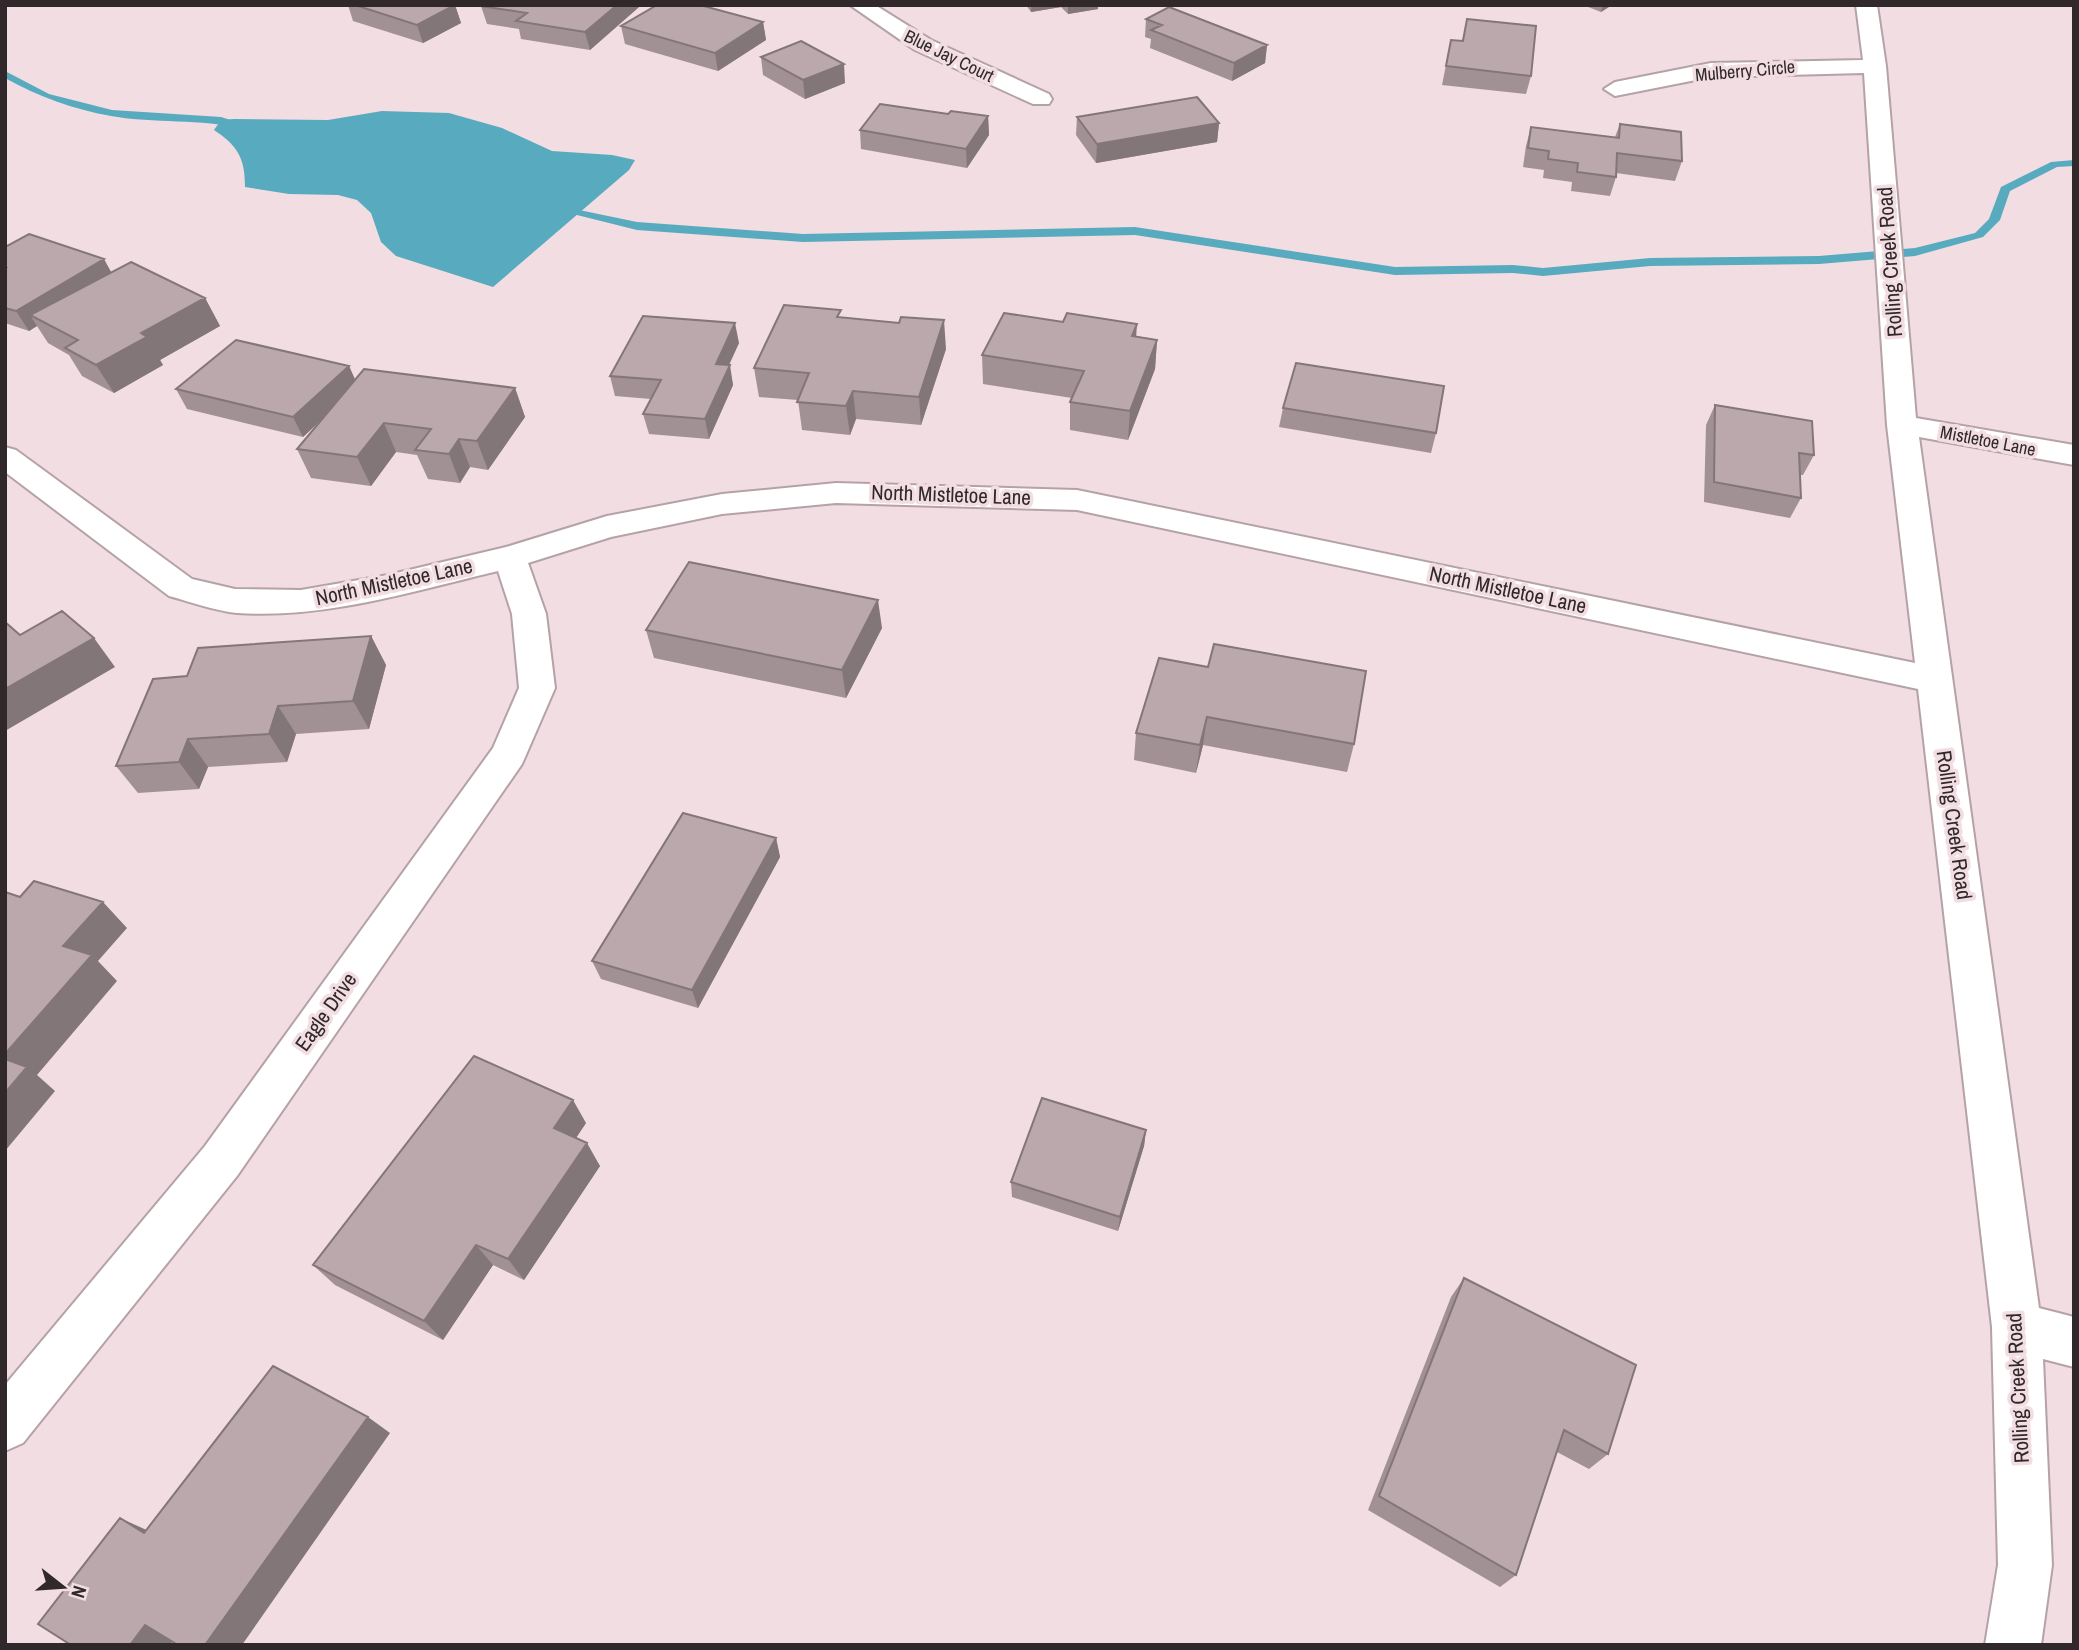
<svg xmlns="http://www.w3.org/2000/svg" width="2079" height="1650" font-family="'Archivo Narrow',sans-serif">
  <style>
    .water { fill: #58aabe }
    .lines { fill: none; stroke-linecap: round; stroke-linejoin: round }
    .stream { fill: #58aabe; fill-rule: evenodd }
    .minor-casing { stroke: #b5a2a7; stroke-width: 4 }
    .minor { fill: #fff; fill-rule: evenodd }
    .wall { fill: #a19094 }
    .shaded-wall { fill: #837678 }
    .building { fill: #bba8ac; stroke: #837678; stroke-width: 2 }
    .labels { text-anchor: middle; stroke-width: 7; stroke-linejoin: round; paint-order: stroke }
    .far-street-label { font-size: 18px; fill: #30282a; stroke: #f1dde2 }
    .street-label { font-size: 21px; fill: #30282a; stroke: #f1dde2 }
  </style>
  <rect width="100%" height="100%" fill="#f1dde2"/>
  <!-- water -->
  <path class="water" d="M382 111 449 113 502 128 552 151 612 155 635 160 629 170 493 287 396 256 381 242 371 213 357 200 338 195 289 194 245 187C245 158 238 146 214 130L221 120 234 119 328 120Z"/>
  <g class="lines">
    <!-- stream -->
    <path class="stream" d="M5 71 49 94 112 110 221 117 249 126 244 129C200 118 155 124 111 116 73 109 39 97 5 78Z
      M2074 160V166L2057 167 2010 191 2000 220 1983 237 1915 256 1819 264 1650 266 1543 276 1513 273 1395 275 1135 235 803 242 637 230 549 208 555 205 637 222 803 234 1135 227 1395 267 1513 265 1543 268 1650 258 1819 256 1915 248 1975 233 1989 219 2001 187 2051 162Z"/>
    <defs>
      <path id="minor" d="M850 5H875L931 40 1049 94 1052 99 1049 104H1033L915 50Z
        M1856 5H1877L1886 66 1916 418 2074 445V465L1919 437 2039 1308 2074 1317V1367L2043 1359 2052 1565 2041 1645H1985L1998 1565 1992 1327 1918 689 1077 510 836 503 722 514 611 537 528 563 546 614 555 688 522 764 237 1176 23 1443 5 1451V1385L205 1146 493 748 519 688 512 614 498 571C413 591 326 619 237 613 215 611 191 602 169 596L5 472V447L16 450 192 579 235 589 301 590 388 575 506 547 607 516 722 494 836 483 1077 490 1915 663 1887 425 1864 73 1711 77 1615 96 1604 89 1615 82 1711 63 1863 60Z"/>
    </defs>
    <!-- minor casing -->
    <use href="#minor" class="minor-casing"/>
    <!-- minor -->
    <use href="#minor" class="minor"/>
  </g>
  <!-- wall -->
  <path class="wall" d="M348 5H455L461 23 423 43 353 21Z
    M1026 5H1098V9L1068 14 1061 7 1031 12Z
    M1583 5H1612L1601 12Z
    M481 6 639 7 590 50 521 39 519 29 487 24Z
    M1146 19 1267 45 1265 63 1232 81 1150 48 1151 39 1145 37Z
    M1467 19 1531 76 1526 94 1442 85 1451 40 1462 41Z
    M763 22 766 40 718 71 625 44 621 26Z
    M761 57 845 83 805 99 763 75Z
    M948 114 988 116 989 135 967 168 861 149 860 130Z
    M1077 117 1219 123 1217 142 1096 163 1076 135Z
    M1620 124 1682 161 1675 181 1616 173V177L1610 196 1571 191 1572 182 1543 178 1544 170 1523 167 1526 146 1531 127 1615 137Z
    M5 247 111 273 205 298 220 326 160 360 163 365 114 393 82 376 69 355 48 343 37 326 29 331 5 323Z
    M841 318 946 349 921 425 856 419 850 435 802 430 798 400 759 397 754 368Z
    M1136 337 1157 340 1155 369 1128 440 1070 430V402L1072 398 983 384 982 355Z
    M739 343 729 365 733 385 709 439 649 434 643 414 651 399 615 396 610 376Z
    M349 366 355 380 515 388 525 417 488 470 470 467 460 483 428 479 417 455 396 452 371 486 311 478 297 449 324 417 303 437 187 409 176 389Z
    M1715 405 1814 455 1803 475H1800L1801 498 1790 518 1704 502 1706 425Z
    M1283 408 1436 433 1431 453 1279 427Z
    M882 628 846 698 654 658 646 630Z
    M371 636 386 665 369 729 296 734 287 762 208 767 199 789 138 793 116 766 187 676Z
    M1208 667 1354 744 1347 772 1203 745 1196 773 1134 760 1136 733Z
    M776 838 780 857 698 1008 601 979 592 961Z
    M586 1123 576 1138 600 1166 524 1280 493 1265 443 1340 335 1285 313 1265Z
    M1146 1130 1144 1146 1118 1231 1012 1197 1011 1182Z
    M1464 1278 1608 1454 1589 1469 1557 1452 1516 1575 1500 1587 1368 1510 1451 1297Z"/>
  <!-- shaded-wall -->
  <path class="shaded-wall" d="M455 5 461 23 423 43 417 25Z
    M617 5H638L639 7 590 50 585 32Z
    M1031 5H1061V7L1031 12Z
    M1068 5H1098V9L1068 14Z
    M1603 5H1612L1601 12Z
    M763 22 766 40 718 71 715 53Z
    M1267 45 1265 63 1232 81 1234 63Z
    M844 64 845 83 805 99 803 80Z
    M988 116 989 135 967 168 966 149Z
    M1219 123 1217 142 1096 163 1097 144Z
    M104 259 115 279 30 315 37 326 29 331 16 311Z
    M205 298 220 326 160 360 163 365 114 393 96 365 141 333Z
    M944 320 946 349 921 425 919 397Z
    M735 323 739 343 720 384 716 364Z
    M1137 324 1135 353 1132 336Z
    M1157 340 1155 369 1128 440 1130 411Z
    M730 365 733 385 709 439 705 419Z
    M349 366 358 386 303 437 293 417Z
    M515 388 525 417 488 470 477 441Z
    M853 391 856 419 850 435 846 406Z
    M384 423 396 452 371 486 357 457Z
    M459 439 470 467 460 483 449 454Z
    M878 600 882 628 846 698 842 670Z
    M371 636 386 665 369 729 353 701Z
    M94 638 115 667 5 731V689Z
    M278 706 296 734 287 762 269 734Z
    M1207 717 1203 745 1196 773 1200 745Z
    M188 739 208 767 199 789 179 762Z
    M776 838 780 857 698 1008 692 990Z
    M103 902 127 928 98 961 117 981 37 1075 55 1091 5 1151V1054L63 946Z
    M573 1100 586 1123 567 1151 554 1128Z
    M1146 1130 1144 1146 1118 1231 1120 1217Z
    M587 1143 600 1166 524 1280 508 1259Z
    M476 1245 493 1265 443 1340 424 1321Z
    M368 1417 390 1433 242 1645H205Z
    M120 1518 151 1532 144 1533Z
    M145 1625 177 1635 170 1645H130Z"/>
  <!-- building -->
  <path class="building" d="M355 5H455L417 25Z
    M483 5H617L585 32 516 21 527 13 481 6Z
    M657 5H700L763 22 715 53 621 26Z
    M1169 7 1267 45 1234 63 1151 30 1162 25 1146 19Z
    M1467 19 1536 26 1531 76 1446 66 1451 40 1463 41Z
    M801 41 844 64 803 80 761 57Z
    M1197 97 1219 123 1097 144 1077 117Z
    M880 104 948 114 951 111 988 116 966 149 860 130Z
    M1620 124 1681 132 1682 161 1617 153 1616 177 1577 172 1578 163 1548 159 1549 151 1528 148 1531 127 1619 138Z
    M29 234 104 259 16 311 5 308V269L6 268H5V247Z
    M131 262 205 298 141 333 147 337 96 365 65 348 78 340 30 315Z
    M784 305 841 310 837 317 899 323 901 317 944 320 919 397 853 391 846 406 797 402 809 373 754 368Z
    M1004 313 1063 322 1067 313 1137 324 1132 336 1157 340 1130 411 1070 402 1084 371 982 355Z
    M643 316 735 323 716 364 730 365 705 419 643 414 661 380 610 376Z
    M236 340 349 366 293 417 176 389Z
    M1296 363 1444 386 1436 433 1283 408Z
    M364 369 515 388 477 441 459 439 449 454 415 450 431 429 384 423 357 457 297 449Z
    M1715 405 1812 421 1814 455 1799 453 1801 498 1714 482Z
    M689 562 878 600 842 670 646 630Z
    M62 611 94 638 5 689V622L20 635Z
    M371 636 353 701 278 706 269 734 188 739 179 762 116 766 153 679 187 676 198 648Z
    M1214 644 1366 671 1354 744 1207 717 1200 745 1136 733 1159 658 1208 667Z
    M683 813 776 838 692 990 592 961Z
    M34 881 103 902 63 946 92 955 5 1054V892L20 897Z
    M474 1056 573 1100 554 1128 587 1143 508 1259 476 1245 424 1321 313 1265Z
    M5 1059 27 1067 5 1093Z
    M1042 1098 1146 1130 1120 1217 1011 1182Z
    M1464 1278 1636 1365 1608 1454 1564 1430 1516 1575 1379 1496Z
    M273 1366 368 1417 205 1645H178L145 1625 130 1645H71L38 1624 120 1518 144 1533Z"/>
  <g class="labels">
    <!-- far-street labels -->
    <g class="far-street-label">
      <text transform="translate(949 56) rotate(26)" y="6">Blue Jay Court</text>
      <text transform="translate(1745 71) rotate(-5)" y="6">Mulberry Circle</text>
      <text transform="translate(1988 441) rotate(11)" y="6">Mistletoe Lane</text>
    </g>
    <!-- street labels -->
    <g class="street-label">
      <text transform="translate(1890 262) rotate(-94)" y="7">Rolling Creek Road</text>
      <text transform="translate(951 495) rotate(2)" y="7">North Mistletoe Lane</text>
      <text transform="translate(394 582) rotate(-12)" y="7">North Mistletoe Lane</text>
      <text transform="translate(1508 590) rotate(12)" y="7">North Mistletoe Lane</text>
      <text transform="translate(1954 825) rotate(82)" y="7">Rolling Creek Road</text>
      <text transform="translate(326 1012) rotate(-55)" y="7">Eagle Drive</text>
      <text transform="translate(2018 1388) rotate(-93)" y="7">Rolling Creek Road</text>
    </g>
  </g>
  <!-- border -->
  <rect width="2079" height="1650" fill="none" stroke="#30282a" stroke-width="14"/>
  <!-- north arrow -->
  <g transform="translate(63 1587) rotate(107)" stroke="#f1dde2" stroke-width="5" paint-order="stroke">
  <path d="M0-5L12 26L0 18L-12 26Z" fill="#30282a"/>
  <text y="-10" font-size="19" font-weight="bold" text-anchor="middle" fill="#30282a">N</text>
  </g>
</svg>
